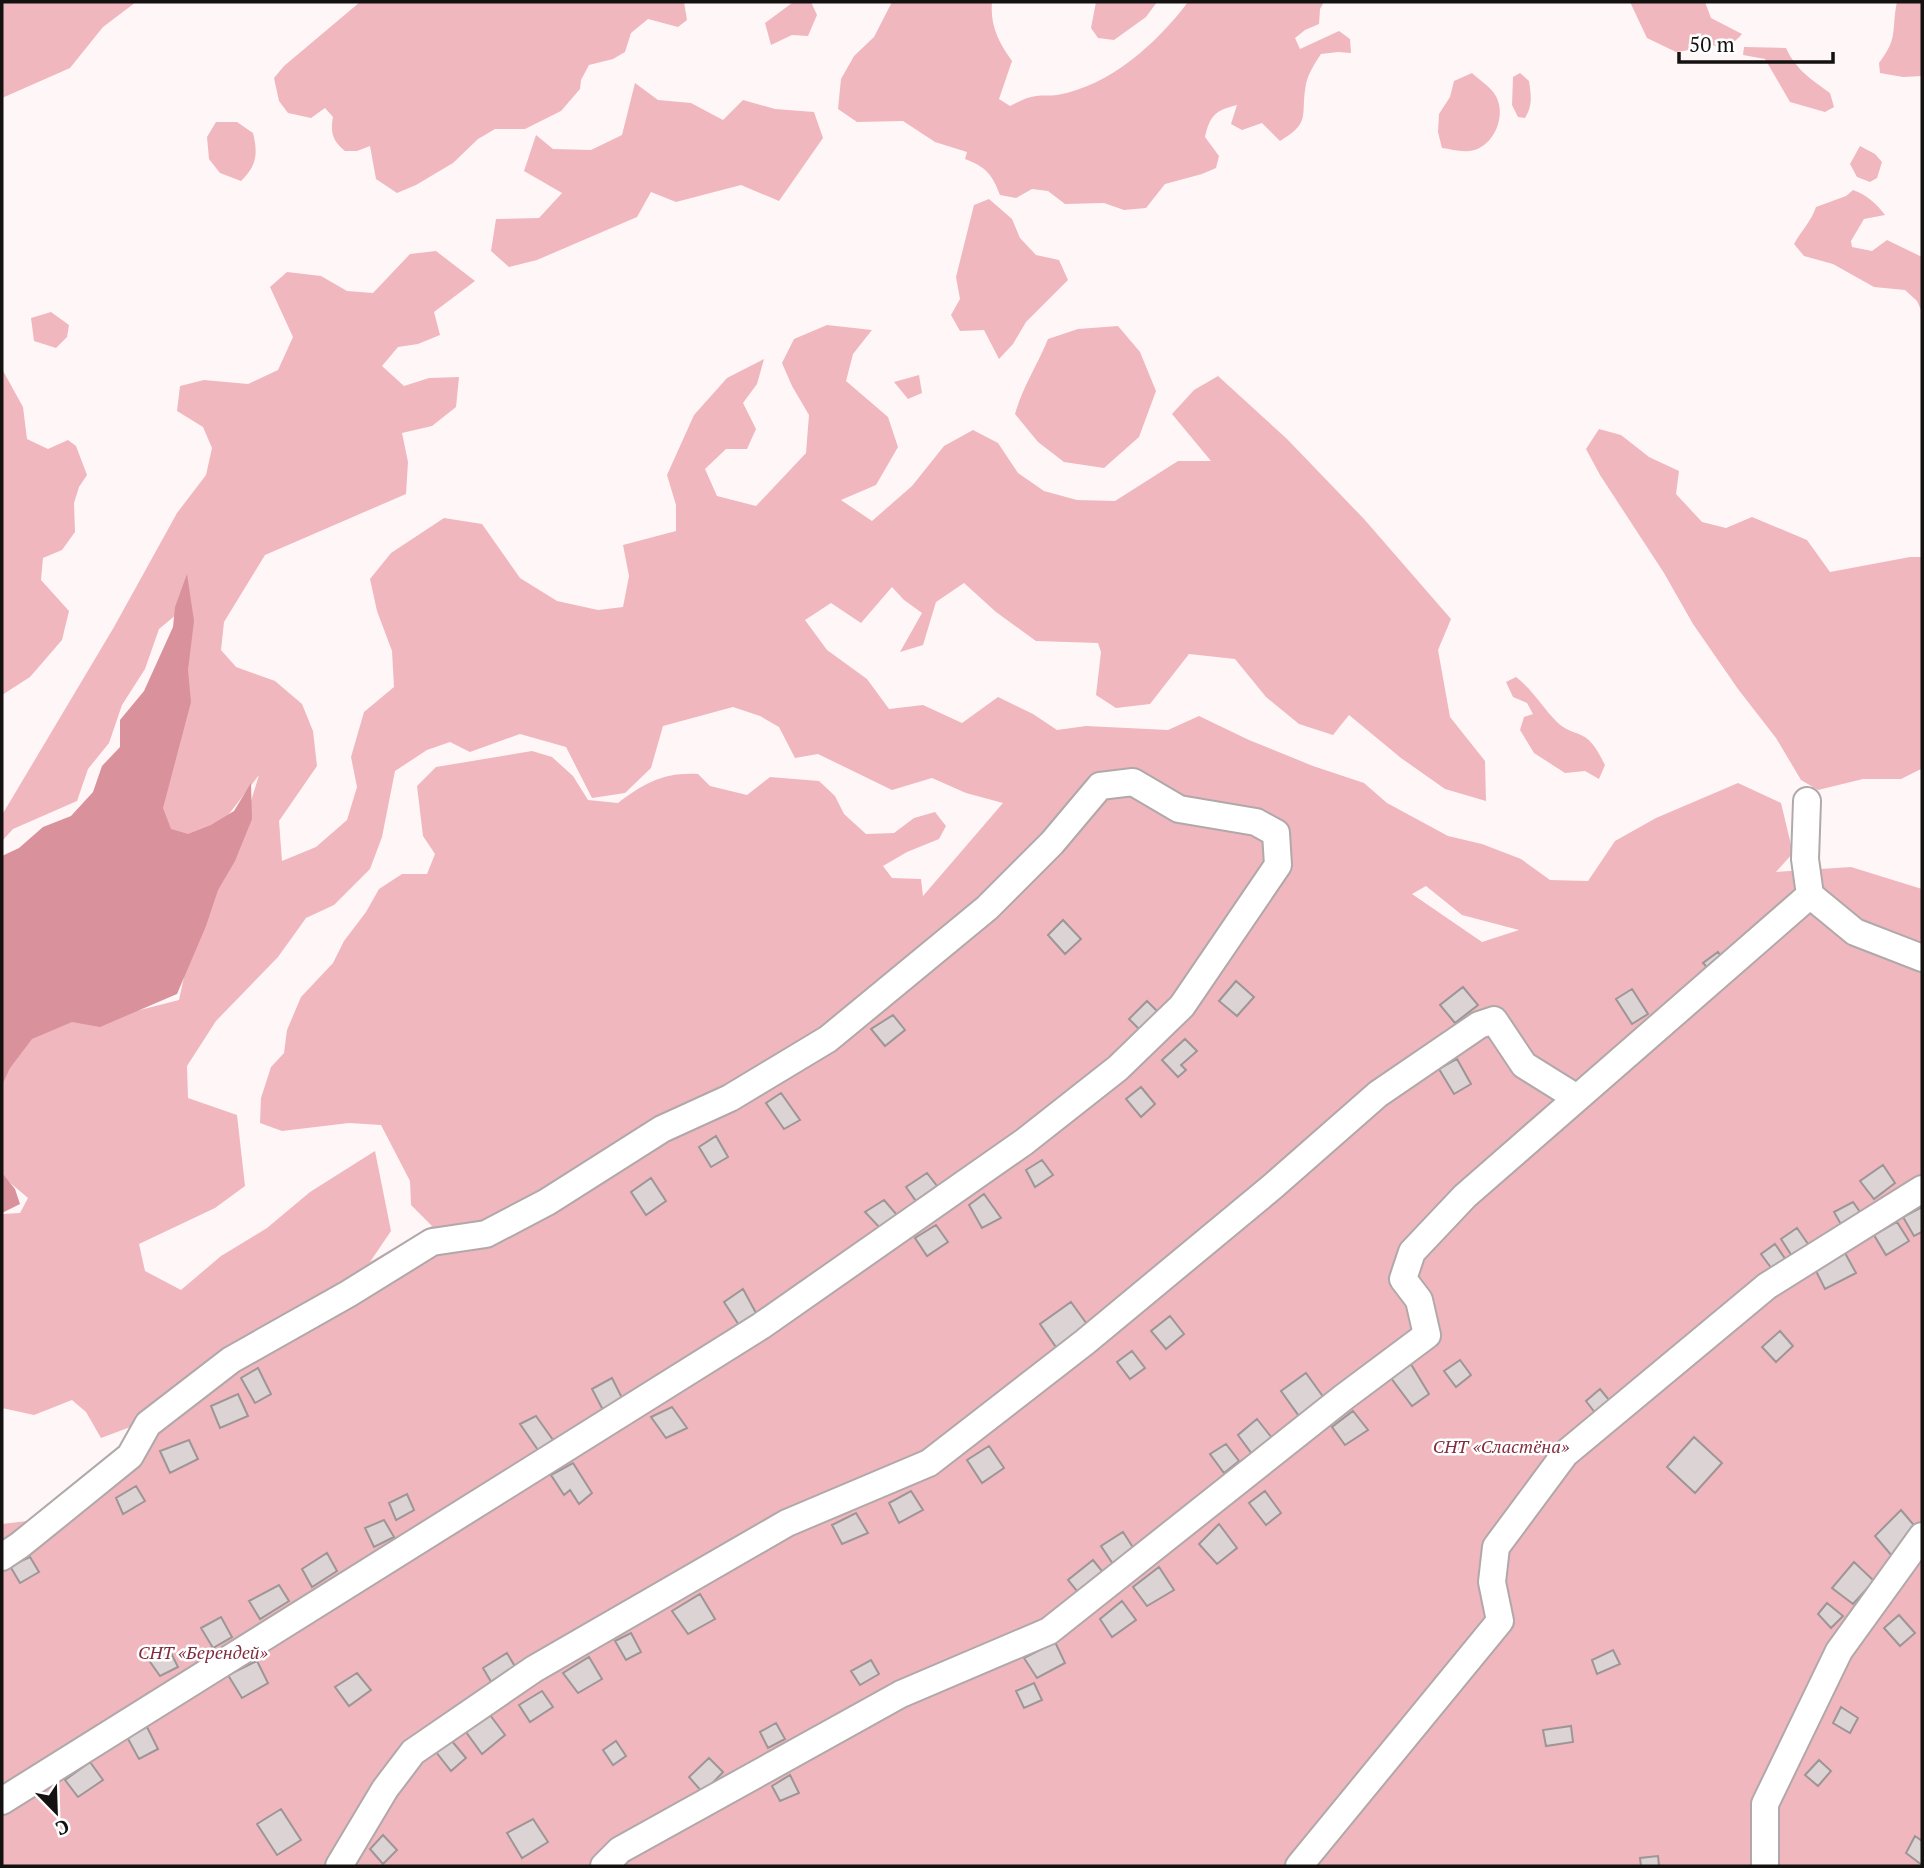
<svg xmlns="http://www.w3.org/2000/svg" width="1924" height="1868" font-family="'PT Serif',serif">
  <style>
    .green { fill: #f0b7be; fill-rule: evenodd }
    .water { fill: #d9919b }
    .building { fill: #dcd4d4; stroke: #9d9596; stroke-width: 2 }
    .lines { fill: none; stroke-linecap: round; stroke-linejoin: round }
    .minor-casing { stroke: #b1a8a9; stroke-width: 30 }
    .minor { stroke: #fff; stroke-width: 26 }
    .labels { text-anchor: middle; stroke-width: 5; stroke-linejoin: round; paint-order: stroke }
    .park-label { font-size: 18px; font-style: italic; fill: #812c3f; stroke: #fff }
  </style>
  <rect width="100%" height="100%" fill="#fff6f7"/>
  <!-- green -->
  <path class="green" d="M2 2H136L103 27 70 68 2 98Z
    M360 2H684L687 20 678 27 648 19 631 33 625 52 613 59 589 65 581 80 580 89 561 111 525 129H495L478 139 453 163 416 185 397 193 376 179 370 146 357 151H345C333 141 330 133 333 117L325 108 311 118 288 113 279 101 274 78 284 66Z
    M800 2H811L817 15 808 36 792 35 771 45 765 23 792 3Z
    M892 2H992C990 25 998 42 1012 61L999 99 1010 106C1018 102 1027 97 1036 96 1043 95 1050 96 1057 95 1110 86 1157 43 1188 2H1324L1320 9 1319 24 1305 30 1295 38 1300 49 1339 31 1350 39 1351 53 1338 52 1321 54C1315 63 1308 74 1306 84 1300 116 1312 122 1280 141L1262 123 1242 130 1231 124 1237 105C1216 110 1210 115 1205 137L1219 156 1216 168 1202 174 1165 184 1146 208 1124 210 1104 203 1065 204 1048 191 1032 189 1016 198 1000 195C992 174 986 167 965 159L967 152 935 142 903 121 857 122 838 109 841 79 854 56 874 37Z
    M1096 2H1157L1146 17 1114 40 1098 38 1091 28Z
    M1630 2H1705L1711 18 1742 34C1731 47 1723 48 1707 44L1696 49 1676 52 1647 38Z
    M1897 2H1922V76L1903 77 1880 73 1879 63C1899 37 1891 30 1897 2Z
    M1744 47 1786 48C1796 70 1811 79 1830 93L1834 107 1825 112 1790 102 1765 59 1743 55Z
    M1472 73C1480 81 1495 89 1498 101 1505 121 1491 149 1469 151 1460 152 1450 149 1442 148L1438 132 1439 114 1450 97 1454 81Z
    M1520 73 1529 81C1531 95 1533 105 1525 118L1518 117 1512 105 1513 77Z
    M635 83 658 100 691 103 723 120 743 100 775 109 814 112 823 138 779 201 741 185 676 202 651 192 637 217 537 260 509 267 491 251 496 219 539 218 562 193 524 171 536 135 553 149 591 150 622 135Z
    M216 122H237L253 133C258 153 257 166 241 181L220 173 209 159 207 137Z
    M1860 146 1875 154 1882 162 1877 178 1870 182 1857 177 1850 164Z
    M1853 190C1867 195 1876 203 1885 215L1864 219 1851 241 1852 247 1872 251 1887 240 1922 257V312L1917 301 1905 290 1874 287 1833 264 1804 256 1794 244C1801 231 1811 222 1816 207L1846 196Z
    M989 199 1012 219 1020 238 1036 255 1059 260 1068 280 1026 322 1013 344 999 359 984 330 960 331 951 315 960 299 956 277 974 205Z
    M436 251 475 281 434 312 440 335 418 344 398 347 382 366 404 386 429 378 459 377 456 407 432 426 402 433 408 462 406 494 265 555 224 622 221 650 236 667 275 681 302 704 313 731 317 766 279 821 282 861 316 847 347 820 357 787 351 757 364 712 394 687 392 651 377 611 370 579 391 553 444 518 482 524 520 578 557 601 598 610 623 607 629 576 623 545 676 531V505L667 475 694 415 727 378 764 359 757 384 743 403 756 429 747 449H726L705 469 717 496 756 506 806 453 809 415 792 386 782 363 794 339 827 325 872 330 853 354 846 381 888 417 898 447 876 485 841 500 872 521 912 486 944 446 973 430 998 443 1018 473 1044 491 1077 500 1115 501 1178 461H1211L1172 414 1194 390 1218 376 1287 439 1364 519 1451 619 1438 650 1450 717 1485 761 1486 801 1445 789 1401 758 1349 715 1333 735 1299 724 1266 697 1235 659 1189 654 1150 704 1116 708 1096 695 1101 652 1098 643 1036 641 996 612 964 583 936 602 923 645 900 652 922 613 904 600 892 587 861 623 831 603 805 620 827 650 867 679 889 709 923 705 962 723 998 697 1033 714 1057 730 1086 726 1168 730 1199 716 1249 740 1313 766 1364 783 1387 803 1448 836 1482 844 1521 859 1550 880 1588 881 1615 841 1656 818 1738 783 1781 803 1793 853 1776 872 1851 867 1922 889V1866H2V1524L52 1518 149 1420 101 1438 86 1412 72 1400 34 1415 2 1408V1214L20 1213 28 1198 2 1176V1069L27 1035 71 1017 105 1019 179 1000 196 921 245 821 259 775 212 836 187 847 160 827 189 604 159 629 145 669 122 705 109 743 88 769 77 801 13 829 2 841V815L114 627 177 513 206 475 212 448 203 427 177 411 180 386 204 380 248 384 278 370 293 337 270 287 287 272 321 276 347 291 373 293 410 254ZM733 707 760 716 779 727 795 758 818 754 892 790 932 778 966 793 1003 803 923 896 921 879 892 878 883 866 907 852 939 839 946 826 935 812 914 818 894 833 866 834 844 814 835 796 819 781 770 777 747 795 710 786 698 774C664 772 644 783 618 803L588 800 573 776 552 757 532 751 436 767 417 786 423 836 435 854 427 874H402L379 889 366 912 344 941 333 963 301 997 287 1030 284 1053 271 1067 261 1098 260 1123 282 1131 349 1123 381 1125 410 1181 411 1205 432 1226 370 1262 391 1231 375 1151 310 1192 267 1228 221 1256 181 1290 145 1271 139 1244 215 1208 245 1186 237 1115 188 1098 187 1066 216 1021 278 957 306 918 334 905 370 869 382 837 395 771 427 750 450 742 470 752 520 734 566 747 592 798 625 793 651 768 663 726ZM1426 886 1462 915 1519 930 1482 942 1412 894Z
    M51 312 69 325 67 337 56 348 34 341 31 318Z
    M1118 326 1140 352 1156 391 1139 437 1104 468 1064 462 1038 442 1015 414C1023 386 1037 366 1048 339L1078 329Z
    M2 369 23 407 27 439 48 449 68 440 76 446 87 475 79 487 74 503 75 532 62 550 43 558 41 580 69 611 62 640 30 677 2 695Z
    M919 375 922 393 908 399 894 382Z
    M1599 429 1621 435 1649 457 1679 471 1676 494 1702 522 1726 528 1752 517 1807 540 1830 572 1910 557H1922V770L1921 769 1901 779H1863L1818 790 1801 780 1776 738 1738 689 1693 624 1664 573 1600 475 1586 449Z
    M1516 677C1533 690 1543 708 1557 722 1565 730 1572 731 1581 735 1593 740 1599 754 1605 765L1599 779 1585 771 1565 773 1534 753 1520 730 1524 717 1533 714 1527 703 1513 697 1506 682Z"/>
  <!-- water -->
  <path class="water" d="M187 574 194 621 188 670 191 702 163 808 171 829 188 834 211 825 234 811 251 783 252 819 235 861 218 890 206 926 177 994 100 1027 72 1022 32 1039 10 1068 2 1085V856L19 848 43 827 71 816 93 792 102 766 120 747V720L144 691 173 627 175 607Z
    M2 1173 15 1189 20 1204 2 1213Z"/>
  <!-- building -->
  <path class="building" d="M1063 920 1081 939 1065 954 1048 935Z
    M1718 952 1724 961 1712 973 1703 963Z
    M1236 981 1254 997 1237 1016 1219 1001Z
    M1463 987 1478 1005 1455 1023 1440 1005Z
    M1632 989 1648 1014 1632 1024 1616 999Z
    M1147 1001 1162 1016 1144 1034 1129 1019Z
    M893 1015 905 1030 885 1046 871 1029Z
    M1185 1039 1197 1051 1181 1065 1186 1070 1178 1077 1162 1060Z
    M1457 1059 1471 1084 1454 1094 1439 1069Z
    M1141 1087 1155 1104 1141 1117 1126 1099Z
    M781 1093 800 1120 784 1129 766 1103Z
    M716 1136 728 1157 711 1167 699 1147Z
    M1042 1160 1053 1175 1035 1187 1026 1170Z
    M1883 1165 1895 1183 1874 1199 1860 1181Z
    M927 1173 937 1186 916 1201 906 1187Z
    M651 1178 666 1201 646 1215 631 1192Z
    M984 1194 1001 1218 982 1228 969 1205Z
    M884 1200 897 1215 880 1228 865 1212Z
    M1853 1202 1862 1215 1842 1226 1834 1212Z
    M1922 1207V1232L1914 1236 1903 1217Z
    M1897 1222 1909 1241 1886 1255 1874 1235Z
    M936 1225 948 1242 927 1256 915 1238Z
    M1797 1228 1808 1244 1792 1256 1781 1239Z
    M1775 1244 1786 1260 1772 1269 1761 1254Z
    M1845 1253 1856 1273 1825 1289 1815 1269Z
    M743 1289 756 1313 739 1325 724 1302Z
    M1071 1302 1089 1327 1058 1350 1040 1324Z
    M1170 1316 1184 1334 1166 1349 1151 1331Z
    M1780 1331 1793 1346 1776 1362 1762 1347Z
    M1132 1351 1145 1368 1130 1379 1117 1362Z
    M1460 1360 1471 1375 1456 1387 1444 1371Z
    M1409 1361 1429 1394 1412 1406 1388 1374Z
    M258 1368 271 1394 255 1403 241 1378Z
    M1306 1373 1324 1398 1299 1416 1281 1391Z
    M612 1378 623 1400 603 1410 592 1389Z
    M1600 1389 1609 1400 1596 1414 1586 1401Z
    M238 1394 248 1416 220 1428 211 1406Z
    M672 1407 687 1428 666 1438 651 1417Z
    M1353 1411 1368 1430 1345 1445 1332 1427Z
    M536 1416 553 1440 538 1450 520 1424Z
    M1257 1419 1272 1438 1252 1454 1238 1435Z
    M1694 1437 1722 1463 1695 1493 1667 1467Z
    M189 1440 198 1459 170 1473 160 1451Z
    M1226 1444 1239 1461 1224 1473 1210 1454Z
    M989 1446 1004 1468 982 1483 967 1460Z
    M573 1463 592 1493 579 1504 570 1490 564 1495 551 1475Z
    M136 1486 145 1501 123 1514 116 1498Z
    M911 1491 923 1510 899 1523 889 1503Z
    M1265 1491 1281 1513 1266 1525 1249 1503Z
    M407 1494 414 1510 396 1520 389 1503Z
    M1901 1510 1918 1530 1892 1556 1875 1536Z
    M856 1513 868 1533 842 1544 832 1525Z
    M384 1520 394 1537 374 1547 365 1528Z
    M1219 1524 1237 1548 1217 1564 1199 1544Z
    M1123 1532 1134 1549 1113 1564 1101 1546Z
    M327 1553 337 1571 312 1587 302 1569Z
    M30 1557 39 1572 20 1583 10 1566Z
    M1093 1560 1106 1576 1081 1596 1068 1580Z
    M1854 1562 1874 1581 1853 1604 1832 1588Z
    M1159 1567 1174 1590 1147 1606 1133 1587Z
    M279 1585 289 1601 260 1619 249 1601Z
    M700 1594 715 1619 688 1634 672 1611Z
    M1122 1601 1136 1620 1112 1637 1100 1619Z
    M1827 1603 1843 1616 1831 1628 1818 1614Z
    M1899 1615 1915 1633 1900 1646 1884 1628Z
    M221 1617 232 1637 213 1648 201 1628Z
    M631 1633 641 1652 626 1660 615 1641Z
    M1055 1642 1065 1663 1037 1678 1024 1658Z
    M167 1645 178 1667 160 1676 146 1656Z
    M1613 1650 1620 1664 1597 1674 1592 1660Z
    M507 1653 517 1670 493 1685 483 1668Z
    M589 1657 602 1679 578 1693 563 1673Z
    M871 1660 879 1674 860 1685 851 1671Z
    M257 1661 268 1683 242 1698 228 1675Z
    M357 1673 371 1690 349 1706 335 1687Z
    M1034 1683 1042 1700 1024 1708 1016 1691Z
    M542 1691 553 1707 530 1722 519 1705Z
    M1841 1707 1858 1718 1850 1733 1833 1723Z
    M490 1715 505 1735 482 1754 466 1732Z
    M776 1723 785 1739 768 1748 760 1732Z
    M1571 1726 1573 1742 1546 1746 1543 1730Z
    M147 1727 158 1749 139 1759 127 1737Z
    M451 1740 466 1758 451 1771 436 1752Z
    M616 1741 626 1756 613 1765 603 1750Z
    M709 1758 723 1772 703 1793 689 1777Z
    M1819 1760 1831 1771 1818 1786 1805 1775Z
    M90 1762 103 1780 78 1797 65 1780Z
    M790 1775 799 1793 780 1801 772 1786Z
    M281 1809 301 1840 277 1855 257 1824Z
    M533 1819 548 1842 522 1858 507 1833Z
    M383 1835 397 1850 383 1864 370 1849Z
    M1915 1836 1922 1841V1865L1906 1853Z
    M1658 1856 1659 1866H1641L1640 1858Z"/>
  <g class="lines">
    <defs>
      <path id="minor" d="M1810 895 1855 932 1922 958
        M2 1557 20 1545 130 1456 148 1424 231 1360 348 1294 432 1242 486 1234 547 1202 662 1129 730 1098 828 1039 987 908 1052 843 1100 786 1133 782 1179 809 1256 822 1276 833 1278 865 1182 1006 1118 1068 1024 1142 761 1326 2 1801
        M339 1866 385 1789 413 1752 534 1669 787 1523 929 1463 1085 1342 1272 1187 1378 1094 1479 1025 1494 1020 1524 1065 1577 1098
        M604 1866 620 1850 901 1694 1049 1631 1344 1397 1427 1335 1419 1300 1403 1279 1412 1252 1465 1196 1810 895 1805 859 1807 801
        M1299 1866 1500 1621 1492 1582 1496 1547 1565 1454 1767 1286 1922 1189
        M1765 1866V1804L1839 1651 1922 1536"/>
    </defs>
    <!-- minor casing -->
    <use href="#minor" class="minor-casing"/>
    <!-- minor -->
    <use href="#minor" class="minor"/>
  </g>
  <g class="labels">
    <!-- park labels -->
    <g class="park-label">
      <text x="1501" y="1453">СНТ «Сластёна»</text>
      <text x="203" y="1659">СНТ «Берендей»</text>
    </g>
  </g>
  <!-- border -->
  <rect width="1924" height="1868" fill="none" stroke="#141111" stroke-width="7"/>
  <!-- north arrow -->
  <g transform="translate(56 1812) rotate(157)" stroke="#ffffff" stroke-width="5" paint-order="stroke">
  <path d="M0-5L12 26L0 18L-12 26Z" fill="#141111"/>
  <text y="-10" font-size="19" font-weight="bold" text-anchor="middle" fill="#141111">С</text>
  </g>
  <!-- scale -->
  <path d="M1679 52v10h154v-10" fill="none" stroke="#141111" stroke-width="3.5"/>
  <text x="1689" y="52" font-size="21" fill="#141111" stroke="#ffffff" stroke-width="5" paint-order="stroke">50 m</text>
</svg>
